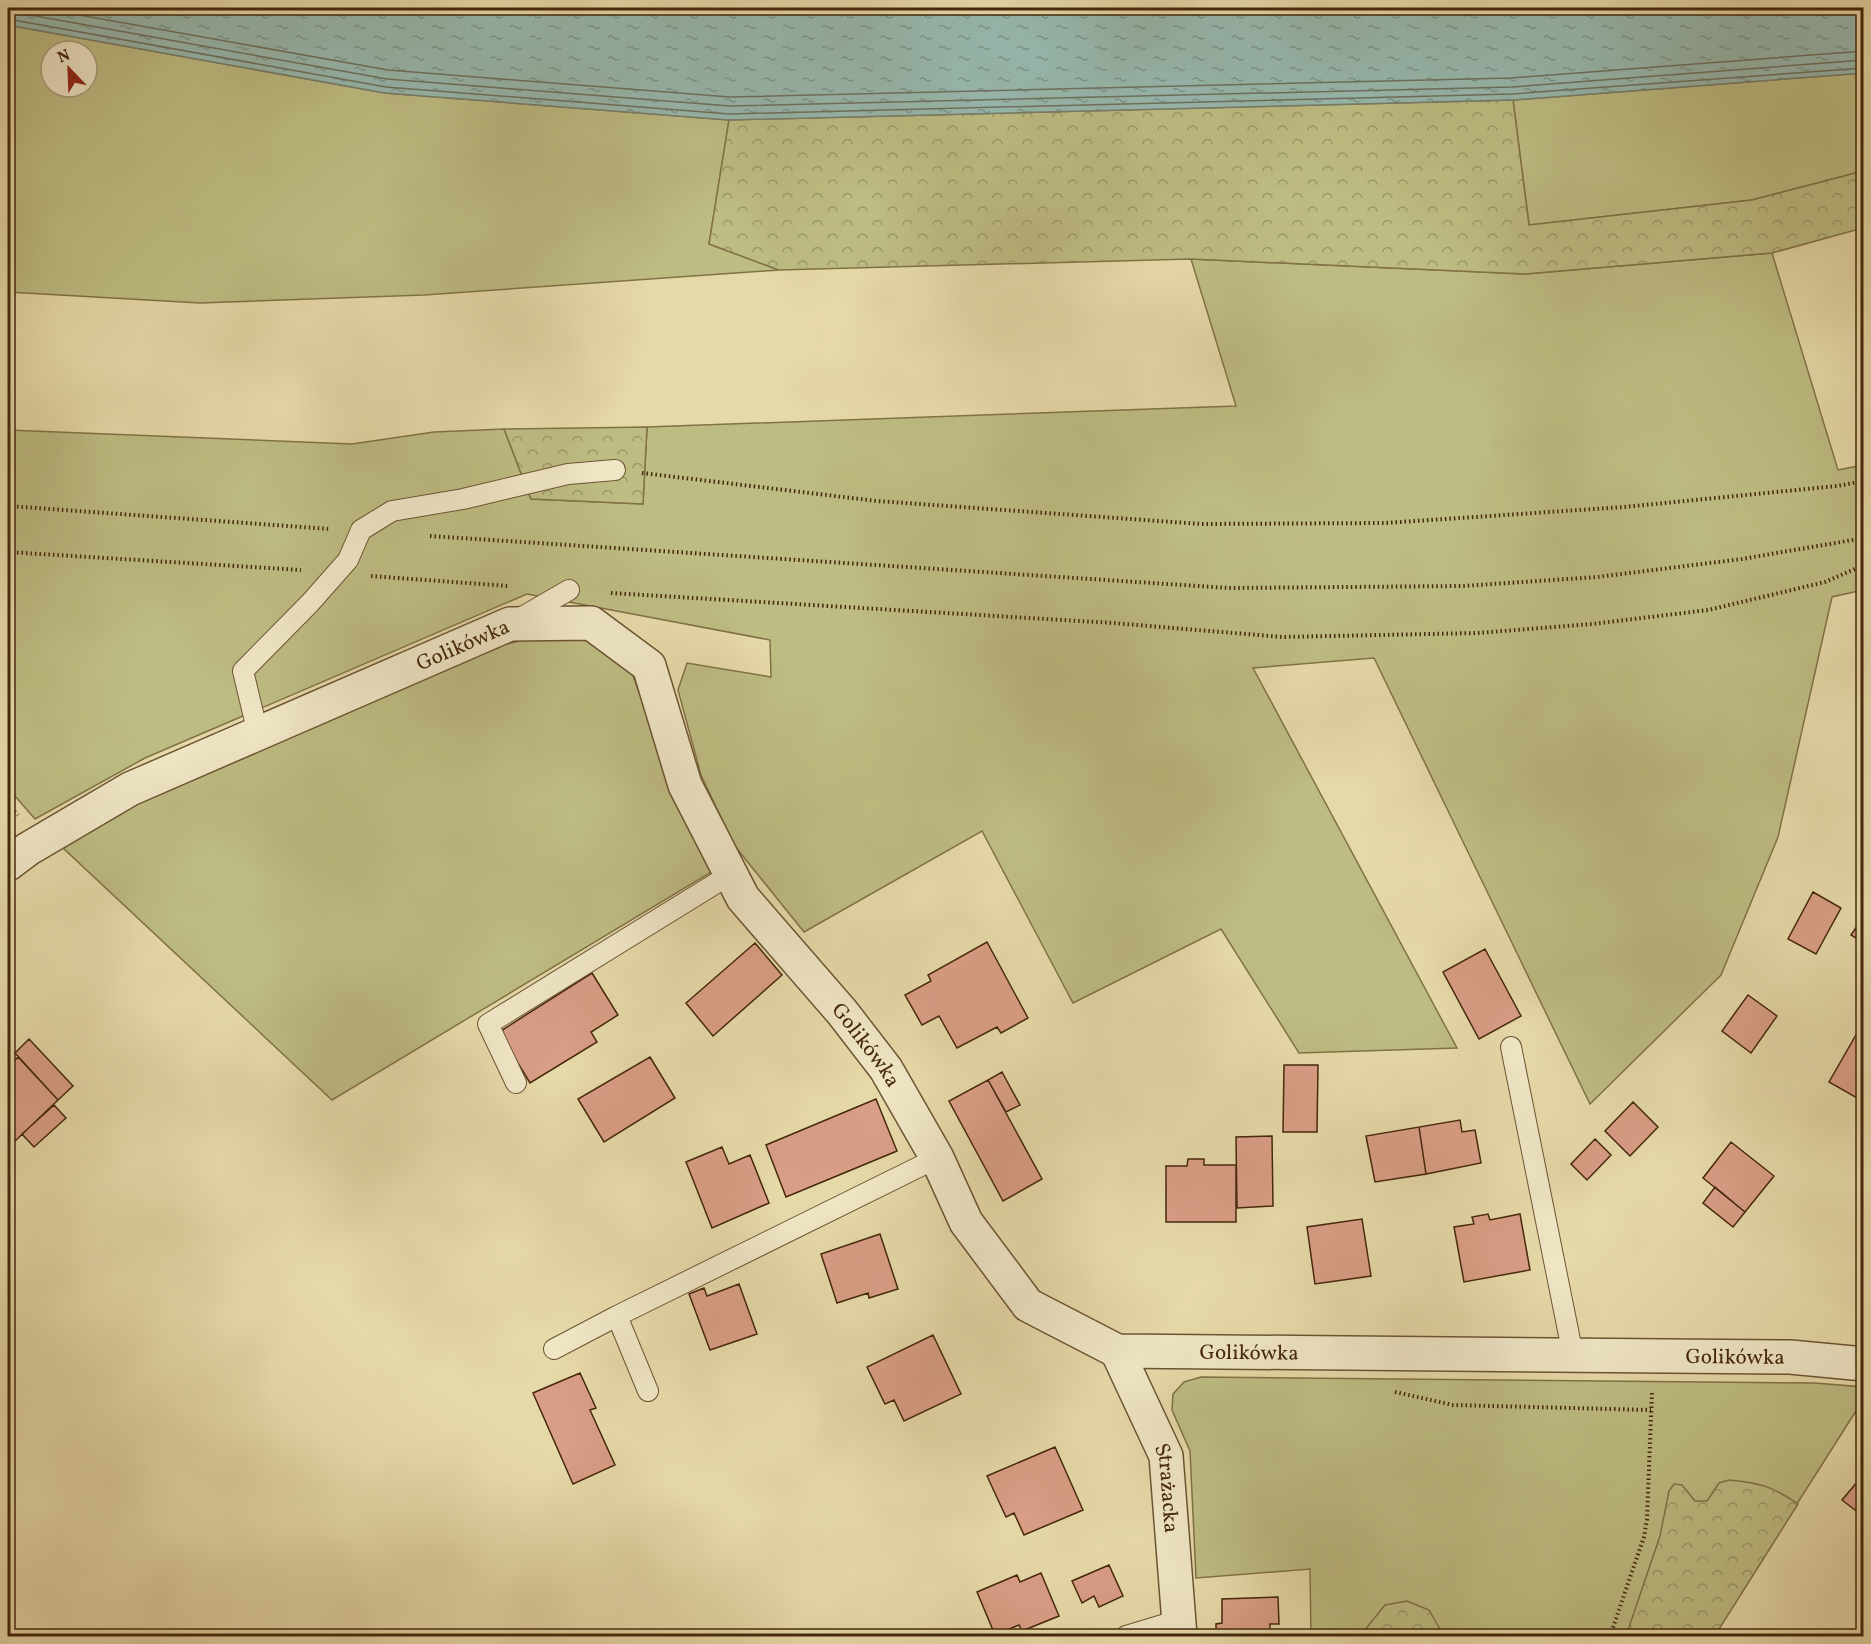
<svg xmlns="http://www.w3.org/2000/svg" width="1871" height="1644" font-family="Vollkorn,serif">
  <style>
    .green { fill: #bdbc82; stroke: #817247; stroke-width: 1.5; fill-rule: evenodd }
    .forest { fill: url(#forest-crowns); stroke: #817247; stroke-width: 1.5 }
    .water { fill: url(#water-ripples); stroke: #767f6e; stroke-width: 1.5 }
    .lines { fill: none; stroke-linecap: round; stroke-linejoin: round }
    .shore { stroke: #6e705e; stroke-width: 1.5 }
    .building { fill: #d99e86; stroke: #45270c; stroke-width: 1.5 }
    .service-casing { stroke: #6d5433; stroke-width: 22 }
    .minor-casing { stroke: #6d5433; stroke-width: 36 }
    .path { stroke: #45270c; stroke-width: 4; stroke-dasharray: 1.5 3; stroke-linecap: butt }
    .service { stroke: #efe6c6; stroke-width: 20 }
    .minor { stroke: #efe6c6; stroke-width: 33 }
    .labels { text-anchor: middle; stroke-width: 4.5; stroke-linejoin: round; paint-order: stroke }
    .street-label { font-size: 21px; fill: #45270c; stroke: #efe6c6 }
  </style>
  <defs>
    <pattern id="forest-crowns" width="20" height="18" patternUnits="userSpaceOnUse" patternTransform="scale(1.5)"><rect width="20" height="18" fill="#bdbc82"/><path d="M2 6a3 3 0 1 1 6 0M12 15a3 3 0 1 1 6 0" fill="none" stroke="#9b9969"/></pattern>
    <pattern id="water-ripples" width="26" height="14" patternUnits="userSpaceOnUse" patternTransform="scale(1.5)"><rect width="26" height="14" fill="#97b9af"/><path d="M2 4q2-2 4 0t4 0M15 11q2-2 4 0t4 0" fill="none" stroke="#7d968d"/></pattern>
  </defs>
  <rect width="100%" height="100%" fill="#e6d9a8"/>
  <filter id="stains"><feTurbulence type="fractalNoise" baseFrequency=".00333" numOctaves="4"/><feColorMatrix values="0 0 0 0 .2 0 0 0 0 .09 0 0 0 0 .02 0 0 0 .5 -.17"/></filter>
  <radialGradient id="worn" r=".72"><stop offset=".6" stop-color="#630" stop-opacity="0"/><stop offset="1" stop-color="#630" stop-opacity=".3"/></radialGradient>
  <!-- green -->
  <path class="green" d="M8 25 385 93 729 120 709 244 779 270 424 295 200 303 8 292ZM51 51H87V87H51Z
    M1863 73V171L1752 200 1529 225 1513 100Z
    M1772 253 1838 470 1863 465V590L1832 597 1778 837 1721 975 1590 1104 1374 658 1253 668 1457 1048 1299 1053 1221 929 1073 1003 982 831 804 932 734 845 701 775 678 690 687 663 771 677 770 640 527 594 145 758 35 819 8 788V430L352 444 434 432 504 429 531 499 643 504 647 427 1236 406 1191 259 1525 274Z
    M536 637 579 638 614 652 632 673 668 771 718 868 332 1100 62 847 135 802 494 647Z
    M1201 1377 1815 1383 1864 1387 1863 1400 1713 1636H1311L1310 1569 1196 1578 1190 1451 1172 1410 1173 1394 1184 1382Z"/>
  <!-- forest -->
  <path class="forest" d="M1513 100 1529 225 1752 200 1863 171V228L1772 253 1525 274 1191 259 779 270 709 244 729 120Z
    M647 427 643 504 531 499 504 429Z
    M1729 1480C1760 1483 1772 1486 1798 1504L1719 1629 1727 1636H1626L1660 1536 1669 1491 1674 1484 1682 1485 1695 1501H1707L1719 1483Z
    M1407 1601 1429 1610 1444 1636H1360L1385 1605Z"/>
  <!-- water -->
  <path class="water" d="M8 8H1863L1864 73 1513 100 729 120 385 93 8 25Z"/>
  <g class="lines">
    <!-- shore -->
    <path class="shore" d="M40 8 388 70 730 97 1511 78 1864 51
      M8 11 387 79 730 106 1512 87 1864 60
      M8 19 386 87 729 114 1512 94 1864 68"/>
  </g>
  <!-- building -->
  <path class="building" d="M1813 892 1841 908 1816 954 1788 939Z
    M1864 916V943L1851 935Z
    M987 942 1028 1018 1001 1033 997 1027 957 1048 939 1016 922 1025 905 995 931 981 928 975Z
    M755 943 782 975 713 1036 686 1003Z
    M1485 949 1521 1016 1479 1039 1443 972Z
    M592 973 618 1015 591 1032 597 1042 530 1083 499 1032Z
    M1748 995 1777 1016 1751 1053 1722 1031Z
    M1864 1021V1102L1829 1082Z
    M29 1039 73 1086 58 1100 15 1053Z
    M18 1057 58 1100 12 1144 8 1139V1067Z
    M650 1057 675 1098 604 1142 578 1099Z
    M1284 1065H1318L1317 1132H1283Z
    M1002 1072 1020 1105 1006 1112 988 1080Z
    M988 1080 1042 1179 1003 1201 949 1101Z
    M876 1099 897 1151 786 1197 766 1145Z
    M1633 1102 1658 1127 1630 1156 1605 1131Z
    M54 1105 66 1118 34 1147 22 1134Z
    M1460 1120 1462 1132 1475 1130 1481 1163 1426 1174 1419 1127Z
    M1419 1127 1426 1174 1375 1182 1366 1136Z
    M1272 1136 1273 1206 1237 1208 1236 1137Z
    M1595 1139 1611 1155 1587 1180 1571 1164Z
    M1731 1142 1774 1176 1745 1212 1703 1178Z
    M722 1147 729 1164 750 1155 769 1203 712 1228 686 1162Z
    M1188 1159H1204V1165H1236V1222H1166V1166H1187Z
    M1715 1187 1745 1212 1733 1227 1703 1203Z
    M1488 1214 1490 1220 1520 1214 1530 1270 1464 1282 1454 1227 1474 1224 1472 1217Z
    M1362 1219 1371 1276 1315 1284 1307 1227Z
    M880 1234 898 1289 869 1298 868 1293 837 1303 821 1254Z
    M739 1284 757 1334 710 1350 689 1294 704 1288 707 1296Z
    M933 1335 961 1394 904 1421 894 1400 885 1404 867 1367Z
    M580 1373 596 1408 590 1410 615 1465 573 1484 533 1393Z
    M1055 1447 1083 1510 1024 1535 1014 1513 1006 1517 987 1476Z
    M1864 1474V1517L1842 1500Z
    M1109 1565 1123 1596 1099 1607 1094 1596 1082 1603 1072 1581Z
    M1041 1573 1059 1616 1022 1631 1019 1625 995 1635 977 1592 1017 1575 1020 1582Z
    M1278 1597 1279 1624H1270V1636H1216V1624L1222 1623V1599Z"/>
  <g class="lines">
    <defs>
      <path id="service" d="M517 620 569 590
        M258 734 243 671 310 603 348 560 361 530 392 511 463 499 568 474 615 470
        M1511 1047 1573 1355
        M516 1083 488 1024 731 874
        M554 1349 617 1316
        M648 1391 617 1316 937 1158
        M1126 1636 1179 1620"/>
      <g id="minor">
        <path id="s1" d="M8 864 28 849 130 789 510 624 591 623 649 666 685 785 743 898 842 1012 886 1069 937 1158 966 1222 1028 1305 1117 1351 1790 1357 1864 1364"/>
        <path id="s2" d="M1117 1351 1166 1456 1180 1636"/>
      </g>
    </defs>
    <!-- service casing -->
    <use href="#service" class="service-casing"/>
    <!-- minor casing -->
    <use href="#minor" class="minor-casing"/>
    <!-- path -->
    <path class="path" d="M642 473 877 501 1201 524 1385 523 1624 507 1837 486 1864 481
      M8 506 330 529
      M430 536 1229 588 1463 586 1597 577 1742 559 1864 538
      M8 552 301 570
      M371 576 508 586
      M611 593 1113 623 1282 637 1478 633 1592 624 1708 610 1825 582 1864 565
      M8 805 18 815
      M1395 1392 1453 1405 1651 1410
      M1610 1636 1644 1537 1647 1519 1652 1391"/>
    <!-- service -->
    <use href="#service" class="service"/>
    <!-- minor -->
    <use href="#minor" class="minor"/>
  </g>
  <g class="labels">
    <!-- street labels -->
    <g class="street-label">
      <text dy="7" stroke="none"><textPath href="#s1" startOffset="506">Golikówka</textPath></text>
      <text dy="7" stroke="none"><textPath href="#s1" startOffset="1154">Golikówka</textPath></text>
      <text dy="7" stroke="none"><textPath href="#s1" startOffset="1694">Golikówka</textPath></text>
      <text dy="7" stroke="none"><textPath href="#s1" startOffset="2180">Golikówka</textPath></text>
      <text dy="7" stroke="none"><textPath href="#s2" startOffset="148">Strażacka</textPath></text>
    </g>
  </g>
  <!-- margin -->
  <rect width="1871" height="1644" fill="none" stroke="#e6d9a8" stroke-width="30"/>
  <rect x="9" y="9" width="1853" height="1626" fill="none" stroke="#45270c" stroke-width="3"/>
  <rect x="15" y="15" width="1841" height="1614" fill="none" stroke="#45270c" stroke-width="1.5"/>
  <!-- north arrow -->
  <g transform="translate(69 69) rotate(337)"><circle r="28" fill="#efe6c6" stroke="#ab9a7c" stroke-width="1.5"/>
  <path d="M0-4.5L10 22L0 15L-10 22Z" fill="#8f2418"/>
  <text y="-9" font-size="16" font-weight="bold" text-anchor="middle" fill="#45270c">N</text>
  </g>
  <rect width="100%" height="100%" filter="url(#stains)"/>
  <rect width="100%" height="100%" fill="url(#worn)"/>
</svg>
